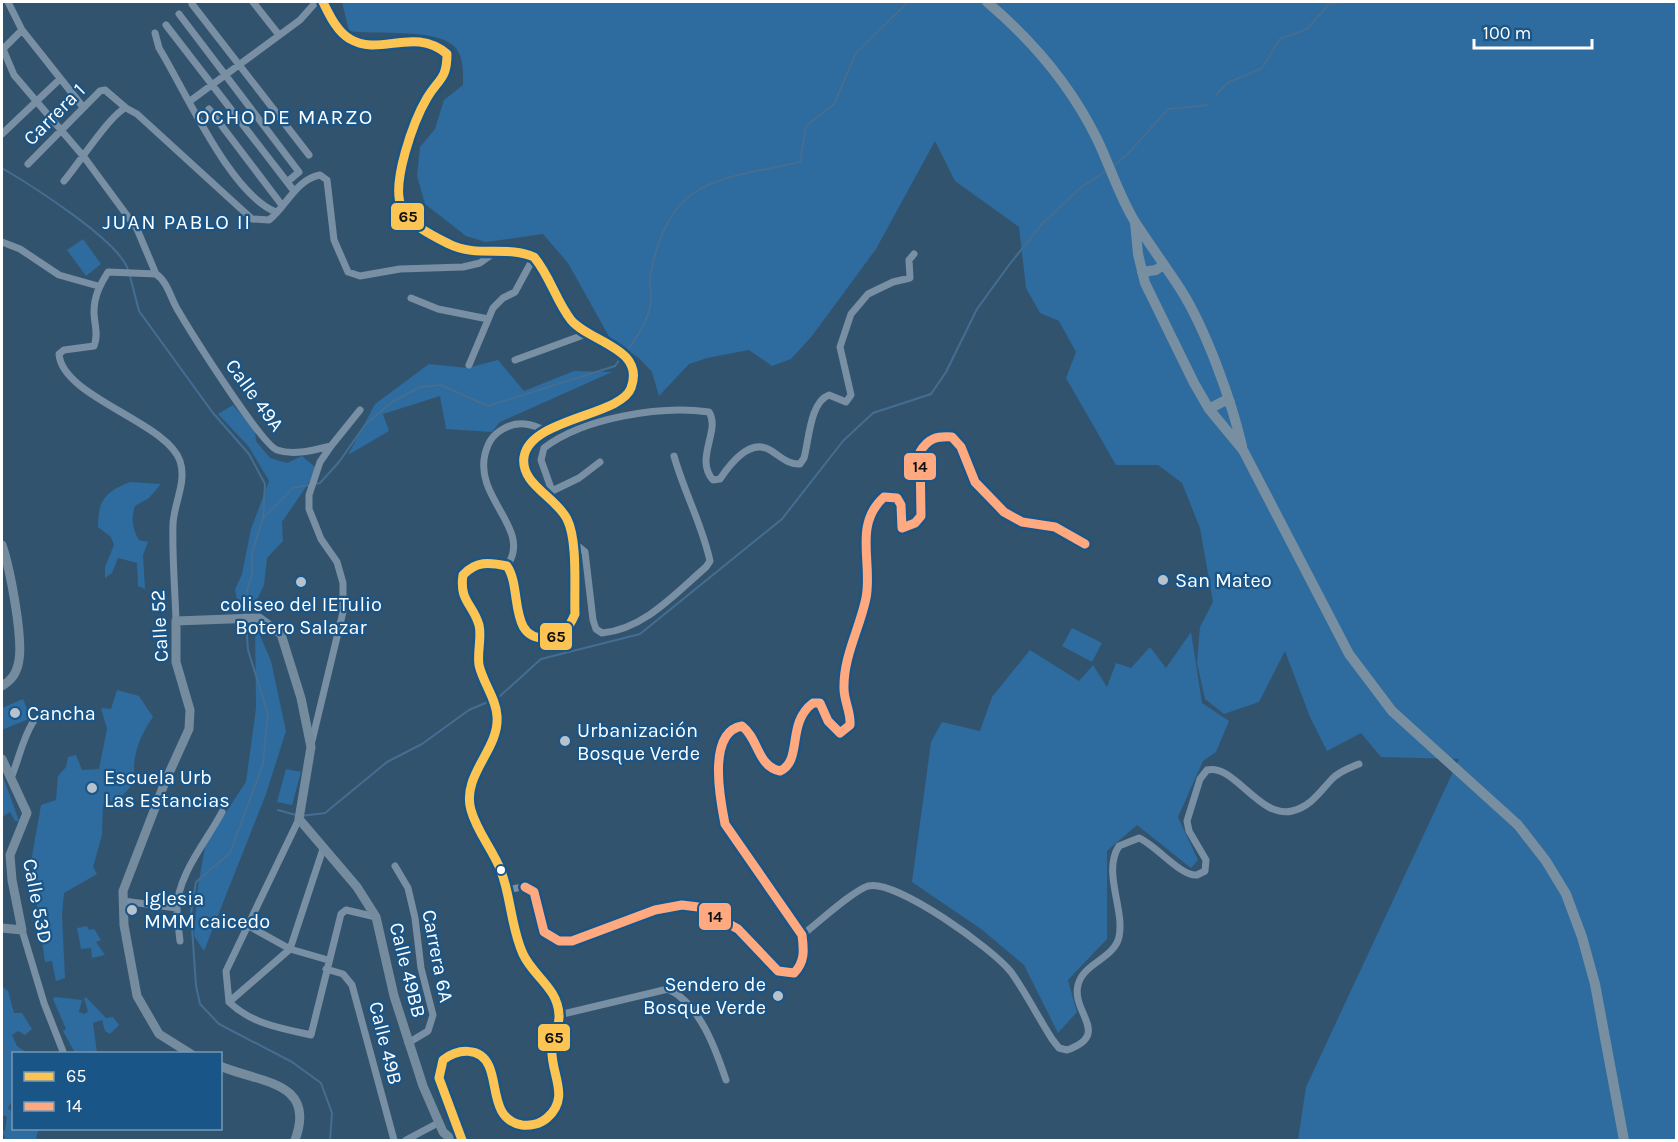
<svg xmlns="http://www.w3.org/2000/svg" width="1678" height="1142" font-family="Karla,sans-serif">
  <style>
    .green { fill: #2e6b9e }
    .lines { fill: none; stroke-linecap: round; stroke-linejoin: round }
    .stream { stroke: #446e91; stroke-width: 2 }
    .street { stroke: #798fa4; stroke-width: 7 }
    .secondary { stroke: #758c9f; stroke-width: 9 }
    .primary { stroke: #788fa1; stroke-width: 10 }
    .bus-1-casing { stroke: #1a5587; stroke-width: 14 }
    .bus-2-casing { stroke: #1a5587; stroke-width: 14 }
    .bus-1 { stroke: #fcc553; stroke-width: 9 }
    .bus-2 { stroke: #ffa980; stroke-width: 9 }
    .poi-dot { fill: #b7c3cc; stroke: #1a5587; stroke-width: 2 }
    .bus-dot { fill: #fff; stroke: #1a5587; stroke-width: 2 }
    .labels { text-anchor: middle; stroke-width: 4.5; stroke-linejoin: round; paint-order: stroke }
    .street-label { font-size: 20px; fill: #fff; stroke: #1a5587 }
    .poi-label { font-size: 20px; fill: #fff; stroke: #1a5587; text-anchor: start }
    .neighbourhood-label { font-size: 21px; letter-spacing: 1.5px; fill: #fff; stroke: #1a5587 }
    .line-badge { stroke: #1a5587; stroke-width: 2 }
    .pale-badge-label { font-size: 16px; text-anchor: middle; font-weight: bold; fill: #111 }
  </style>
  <rect width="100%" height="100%" fill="#32536e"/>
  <!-- green -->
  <path class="green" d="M342 2H1676V1140H1298L1306 1087 1459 759 1381 757 1361 733 1327 751 1310 717 1285 651 1259 702 1224 714 1205 699 1197 663 1200 627 1213 602 1200 528 1182 483 1158 465H1116L1066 378 1076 352 1059 321 1040 313 1026 288 1019 227 955 181 935 141 876 249 812 336 791 359 772 366 749 350 707 358 689 364 659 396 652 372 639 358 611 340 568 263 543 234 486 242 466 236 425 204 417 176 420 147 435 129 444 100 463 85C463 72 464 56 454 46 435 28 376 35 349 31Z
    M83 239 101 264 86 276 67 250Z
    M498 360 524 391 574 371 612 372 500 422 492 432 446 429 440 396 383 414 389 431 348 455 375 404 429 364 467 368Z
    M233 405 255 430 256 441 270 458 287 463 302 456 315 467 310 481 282 522 283 541 267 558 264 585 253 608 238 604 235 590 242 574 251 529 269 481 249 447 218 414Z
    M130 482 161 484 149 498 135 506C131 519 132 528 139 540L148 542 143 555 145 589 138 586 137 563 118 558 112 573 105 578V567L114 545 111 537 98 527C98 500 105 492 130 482Z
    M255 624 271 661 286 731 266 794 204 951 194 936 198 886 206 842 246 782 256 708Z
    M1072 628 1102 643 1092 662 1062 646Z
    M1191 632 1202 703 1229 721 1216 752 1203 761 1178 817 1198 860 1191 868 1137 825 1107 851V939L1068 980 1077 1012 1058 1033 1024 965 981 929 912 882 931 742 942 722 980 731 992 697 1030 650 1079 681 1093 665 1107 687 1116 663 1131 668 1150 647 1166 668Z
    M117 690 139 696 153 717C139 737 131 758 135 782L121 797 103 805 102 835 93 867 97 874 64 893 62 915 65 978 56 981 52 961 45 962 31 862 41 805 56 800 58 776 66 767 68 757 76 755 82 770 99 769 107 729 101 708 111 709Z
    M23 699 31 718 2 730V708Z
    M286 769 301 772 292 805 277 802Z
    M2 774 19 821H15L10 812 2 817Z
    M87 926 89 930 94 929 101 940 96 942 105 955 92 958 91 948 81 949 77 928Z
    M2 986 8 991 14 1013H22L32 1029 25 1035 18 1031 12 1035 17 1046 27 1053 14 1054 13 1099 8 1108 13 1113 14 1128 43 1129V1131H38L36 1138 40 1140H2L5 1138 2 1130 5 1131 7 1117 3 1115Z
    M55 997 82 1000 79 1012 84 1014 88 1012 84 998 86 997 106 1018 113 1017 119 1025 110 1034 105 1031 102 1020 93 1023 97 1053 82 1051 75 1053 63 1031 66 1029 53 999Z"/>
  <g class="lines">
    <!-- stream -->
    <path class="stream" d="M1216 95 1227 83 1262 68 1280 39 1307 29 1329 4 1347 2
      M1113 166 1127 155 1168 109 1208 105
      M2 168C29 184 120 241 128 270
      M130 276 139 311 213 413 249 454 265 484 263 518 252 553V574L244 601 245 617
      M626 352C635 340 647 322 650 307 653 296 648 282 651 271 672 175 718 181 800 162L806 126 834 104 856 53 908 2
      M263 518 293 488 320 483 339 462 365 425 392 402 420 387 441 385 488 406 615 366 622 356
      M246 623 248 650 268 714 263 764 230 853 196 882 191 913 196 986 200 1004 219 1024 292 1062 321 1083 332 1113 330 1140
      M500 696 541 659 640 634 782 519 843 441 873 413 931 394 946 372 977 309 1009 265 1041 225 1079 189 1106 171
      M278 810 296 815
      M301 816 325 813 387 762 422 744 469 710 490 701"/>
    <!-- street -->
    <path class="street" d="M8 2 22 30 83 107
      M253 2 279 35
      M192 4 309 155
      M179 14 299 172 287 182
      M166 25 294 191
      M22 30 3 49 14 75 84 157 137 229 156 274C168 282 171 300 179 312 192 334 261 444 277 450 294 456 314 450 331 446L320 462 309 495V509L321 539 337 562 343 583V612L311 745
      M155 33 159 48C185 90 230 194 276 212
      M190 101 300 20 316 2
      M209 109 281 204
      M2 134 60 79
      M28 164 100 91 105 90 126 108
      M64 181C77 166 112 112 126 108L137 114 252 219 269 220C287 206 295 180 320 175L327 180 334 240 348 272 360 276 400 269 463 267 480 263 494 253
      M2 242 20 249 59 275 98 286
      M156 274 108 272C100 285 94 296 94 312 94 323 99 335 94 346L64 350 59 354C62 397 167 422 180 461 187 482 174 503 173 524 172 556 175 589 176 621
      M411 298 438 309 488 319
      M515 360 589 333
      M469 365 493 308 503 298 515 292 534 257
      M331 446 360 410
      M552 491 579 478 600 462
      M546 495 552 491 541 460 544 448C583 418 660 405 709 412 721 430 694 459 713 480L720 479C730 464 750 438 770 450 780 456 788 465 800 464L804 458C809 440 810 402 829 395L846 402 851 395 840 347 851 314 868 294 893 282 910 278 909 260 914 254
      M572 548 579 547 585 552 593 620 596 629 602 633C644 629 675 594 706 567L710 561C702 524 684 492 674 456
      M507 566C533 529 474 499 485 454 488 443 492 435 503 429 518 420 532 424 546 431
      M11 778C19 759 22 740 33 722
      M299 819 226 971 229 1002C252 1024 280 1028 311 1035L341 914 346 910 376 917
      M395 866 408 888 415 918 421 968 433 1015 428 1031 408 1043
      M507 890 527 886 534 892 544 932 559 941H572L655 910 682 905 698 907 738 929 778 971 794 973C805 962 804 950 802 935L725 824C720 799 707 732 742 726 759 739 757 766 780 771 803 761 786 723 813 703H820L828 721 840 733 850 725C851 712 844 701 844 689 843 657 860 628 866 598 873 563 853 525 884 497L897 498 901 505 902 528 915 523 921 516 920 452C928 438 937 436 952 437L961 447 975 482 1004 512 1022 522 1055 527 1085 544
      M123 901 177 908
      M247 925 290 949 328 960
      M22 930 44 1003 64 1054
      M802 935C817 924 852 891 868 886 896 879 993 949 1011 972 1026 993 1038 1017 1052 1039L1059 1048 1067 1050C1112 1034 1071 1013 1078 985 1083 963 1114 959 1119 937 1125 909 1102 872 1119 846L1139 838C1156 845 1181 877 1197 875L1205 871 1206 860 1189 831 1187 821 1200 779 1207 770C1234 763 1259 819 1292 811 1310 807 1319 793 1331 780 1338 772 1349 768 1359 764
      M180 941C179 931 177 919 177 909 177 875 207 841 222 812
      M326 969 343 974 352 985 394 1140
      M229 1002 290 949 323 849
      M559 1015 668 989C700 1004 716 1050 726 1080
      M406 1140 438 1123"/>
    <!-- secondary -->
    <path class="secondary" d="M323 2C329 14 337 32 350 39 380 57 414 26 447 54 447 80 438 79 427 98 414 120 390 185 402 208 410 225 433 236 449 244 477 258 507 245 534 257 550 276 556 301 571 320 589 342 646 348 631 388 621 416 530 418 524 457 520 484 556 497 567 519 578 541 574 588 575 614 570 626 563 637 549 638 507 642 523 589 507 566 489 562 476 561 463 575 459 601 473 604 479 625 482 637 477 652 479 665 483 683 496 698 497 716 500 749 461 775 471 810 477 832 493 850 501 871 511 897 511 928 523 954 533 976 558 988 559 1015 560 1025 553 1036 552 1046 549 1073 572 1096 547 1118 540 1124 530 1126 522 1125 492 1120 498 1086 489 1066 480 1046 457 1049 443 1060L439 1078 462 1140
      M2 545C10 568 23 637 19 660 17 673 12 680 2 686
      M2 759 27 813 10 855 12 880 22 930 2 928
      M191 1054 159 1034 137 996 124 925 123 891 165 782 189 729 190 710 176 662V621L259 618 281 634 301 698 311 747 299 819 357 887 376 917 394 996 423 1086 443 1132 451 1139 459 1140
      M220 1066C260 1083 317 1081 295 1140"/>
    <!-- primary -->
    <path class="primary" d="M987 2C1033 41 1070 84 1097 139 1110 166 1119 196 1135 222 1150 245 1166 267 1181 290 1206 330 1231 399 1242 446
      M1135 222 1138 254 1145 283 1194 383 1209 409 1243 450 1349 654 1392 711 1518 825 1546 861 1566 894 1582 937 1595 984 1624 1140
      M1142 272 1156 270 1163 265
      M1209 409 1224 401 1230 402"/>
    <defs>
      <path id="bus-1" d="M323 2C329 14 337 32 350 39 380 57 414 26 447 54 447 80 438 79 427 98 414 120 390 185 402 208 410 225 433 236 449 244 477 258 507 245 534 257 550 276 556 301 571 320 589 342 646 348 631 388 621 416 530 418 524 457 520 484 556 497 567 519 578 541 574 588 575 614 570 626 563 637 549 638 507 642 523 589 507 566 489 562 476 561 463 575 459 601 473 604 479 625 482 637 477 652 479 665 483 683 496 698 497 716 500 749 461 775 471 810 477 832 493 850 501 871 511 897 511 928 523 954 533 976 558 988 559 1015 560 1025 553 1036 552 1046 549 1073 572 1096 547 1118 540 1124 530 1126 522 1125 492 1120 498 1086 489 1066 480 1046 457 1049 443 1060L439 1078 462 1140"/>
      <path id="bus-2" d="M525 887 534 892 544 932 559 941H572L655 910 682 905 698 907 738 929 778 971 794 973C805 962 804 950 802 935L725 824C720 799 707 732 742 726 759 739 757 766 780 771 803 761 786 723 813 703H820L828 721 840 733 850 725C851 712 844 701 844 689 843 657 860 628 866 598 873 563 853 525 884 497L897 498 901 505 902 528 915 523 921 516 920 452C928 438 937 436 952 437L961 447 975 482 1004 512 1022 522 1055 527 1085 544"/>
    </defs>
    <!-- bus-1 casing -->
    <use href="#bus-1" class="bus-1-casing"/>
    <!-- bus-2 casing -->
    <use href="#bus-2" class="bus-2-casing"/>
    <!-- bus-1 -->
    <use href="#bus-1" class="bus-1"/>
    <!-- bus-2 -->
    <use href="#bus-2" class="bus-2"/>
  </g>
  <!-- markers -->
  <g class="poi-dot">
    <circle cx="1163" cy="580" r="6"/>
    <circle cx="301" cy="582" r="6"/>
    <circle cx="15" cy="713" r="6"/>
    <circle cx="565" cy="741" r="6"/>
    <circle cx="92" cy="788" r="6"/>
    <circle cx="132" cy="910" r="6"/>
    <circle cx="778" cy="996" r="6"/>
  </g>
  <circle class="bus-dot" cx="501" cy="870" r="5"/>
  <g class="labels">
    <!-- street labels -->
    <g class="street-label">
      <text transform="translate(54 114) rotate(-45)" y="7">Carrera 1</text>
      <text transform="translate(255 395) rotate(54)" y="7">Calle 49A</text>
      <text transform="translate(159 626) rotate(-93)" y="7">Calle 52</text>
      <text transform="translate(38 901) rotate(79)" y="7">Calle 53D</text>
      <text transform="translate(438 956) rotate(79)" y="7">Carrera 6A</text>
      <text transform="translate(408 970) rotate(76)" y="7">Calle 49BB</text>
      <text transform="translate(386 1043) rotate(76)" y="7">Calle 49B</text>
    </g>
    <!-- poi labels -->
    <g class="poi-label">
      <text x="1175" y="587">San Mateo</text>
      <text x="301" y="611" text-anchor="middle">coliseo del IETulio<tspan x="301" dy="23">Botero Salazar</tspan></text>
      <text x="27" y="720">Cancha</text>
      <text x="577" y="737">Urbanización<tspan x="577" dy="23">Bosque Verde</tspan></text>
      <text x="104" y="784">Escuela Urb<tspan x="104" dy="23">Las Estancias</tspan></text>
      <text x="144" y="905">Iglesia<tspan x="144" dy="23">MMM caicedo</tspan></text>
      <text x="766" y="991" text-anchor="end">Sendero de<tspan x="766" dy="23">Bosque Verde</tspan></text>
    </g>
    <!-- neighbourhood labels -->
    <g class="neighbourhood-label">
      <text x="285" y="124">OCHO DE MARZO</text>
      <text x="177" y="229">JUAN PABLO II</text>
    </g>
  </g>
  <g class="line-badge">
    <rect x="390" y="202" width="35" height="29" rx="6" fill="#fcc553"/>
    <rect x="903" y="452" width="34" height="29" rx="6" fill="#ffa980"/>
    <rect x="539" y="622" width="34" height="29" rx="6" fill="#fcc553"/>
    <rect x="698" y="902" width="34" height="29" rx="6" fill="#ffa980"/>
    <rect x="537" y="1023" width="34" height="29" rx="6" fill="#fcc553"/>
  </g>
  <g class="pale-badge-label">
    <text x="408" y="222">65</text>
    <text x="920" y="472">14</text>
    <text x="556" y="642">65</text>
    <text x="715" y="922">14</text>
    <text x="554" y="1043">65</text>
  </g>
  <!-- border -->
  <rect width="1678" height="1142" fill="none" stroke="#ffffff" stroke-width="6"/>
  <!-- legend -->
  <rect x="12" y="1052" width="210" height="78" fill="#1a5587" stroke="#7699b7" stroke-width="1.5"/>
  <rect x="24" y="1072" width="30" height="9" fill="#fcc553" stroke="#7699b7" stroke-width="1.5"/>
  <text x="66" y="1082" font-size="18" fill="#ffffff">65</text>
  <rect x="24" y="1102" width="30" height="9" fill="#ffa980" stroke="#7699b7" stroke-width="1.5"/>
  <text x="66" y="1112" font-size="18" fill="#ffffff">14</text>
  <!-- scale -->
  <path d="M1474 39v9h118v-9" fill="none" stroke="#ffffff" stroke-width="3"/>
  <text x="1483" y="39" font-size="18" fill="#ffffff" stroke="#1a5587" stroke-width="4.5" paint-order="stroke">100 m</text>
</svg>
